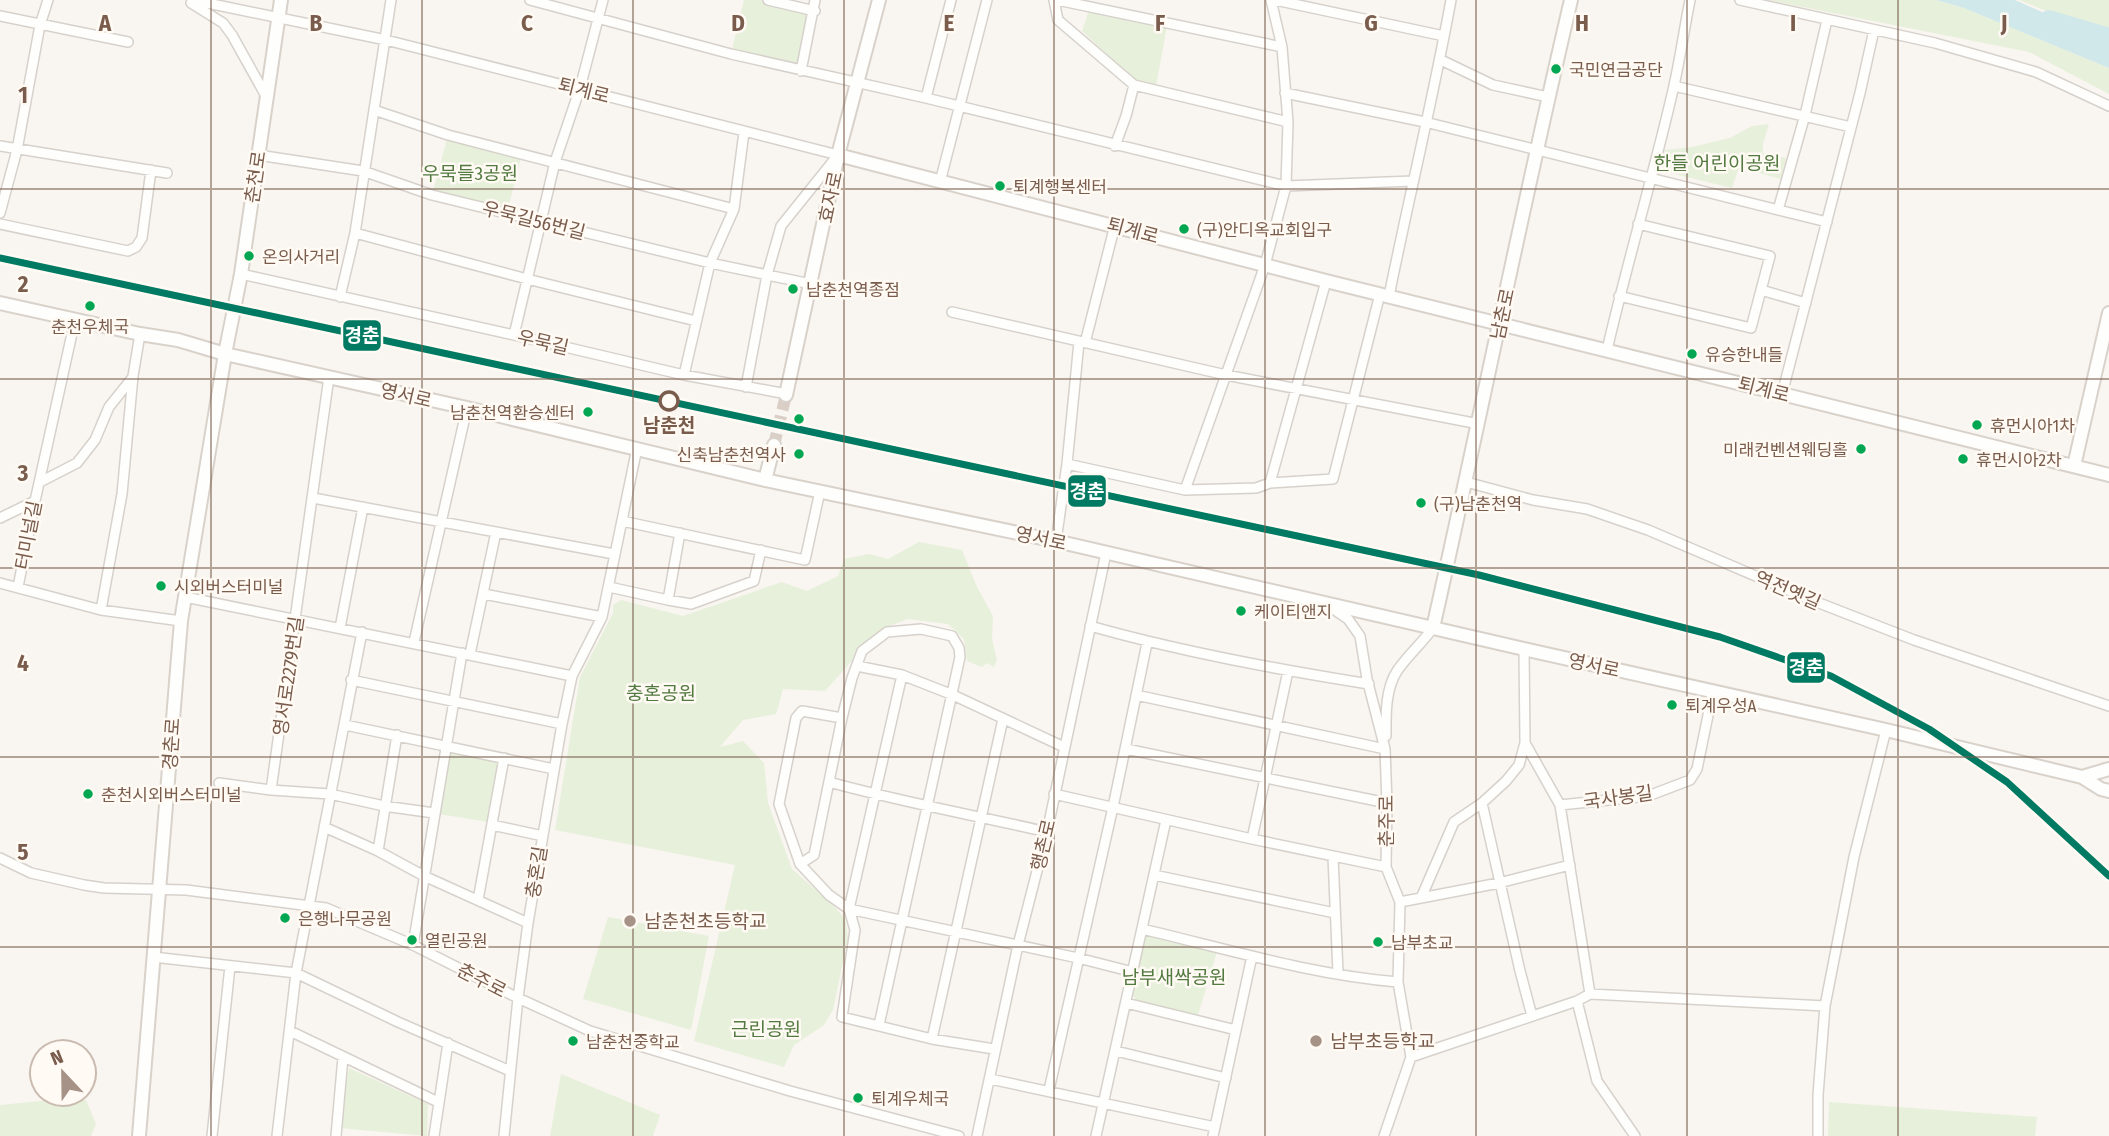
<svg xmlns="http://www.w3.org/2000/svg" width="2109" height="1136" font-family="'Fira Sans Condensed','Noto Sans KR',sans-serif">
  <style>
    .green { fill: #e7f0db }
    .water { fill: #d0e8ea }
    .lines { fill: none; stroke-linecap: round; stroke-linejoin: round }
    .river { stroke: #d0e8ea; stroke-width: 18 }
    .secondary-tunnel { stroke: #d9cfc7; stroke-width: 12; stroke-dasharray: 12 6; stroke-linecap: butt }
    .street-casing { stroke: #d7d1cb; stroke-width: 12 }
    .secondary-casing { stroke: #d9d2cb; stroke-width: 16 }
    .street { stroke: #fefefd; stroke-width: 9 }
    .secondary { stroke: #fefefd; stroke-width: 12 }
    .rail-1-casing { stroke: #fffaf3; stroke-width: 12 }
    .rail-1 { stroke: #007a62; stroke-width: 7 }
    .grid { fill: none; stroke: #7a5c4d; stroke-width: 2; stroke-opacity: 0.55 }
    .bus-dot { fill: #00a651; stroke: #fffaf3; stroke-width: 2.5 }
    .stop-dot { fill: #fffaf3; stroke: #7a5c4d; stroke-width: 3.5 }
    .poi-dot { fill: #a69286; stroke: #fffaf3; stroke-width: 2.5 }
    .labels { text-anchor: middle; stroke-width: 5; stroke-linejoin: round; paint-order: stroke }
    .bus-label { font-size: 17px; fill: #7a5c4d; stroke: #fffaf3; text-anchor: start }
    .street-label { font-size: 19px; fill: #7a5c4d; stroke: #fffaf3 }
    .park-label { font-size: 19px; fill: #537a41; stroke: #fffaf3 }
    .stop-label { font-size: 19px; font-weight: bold; fill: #7a5c4d; stroke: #fffaf3 }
    .poi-label { font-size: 19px; fill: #7a5c4d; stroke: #fffaf3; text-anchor: start }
    .grid-label { font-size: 23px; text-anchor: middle; font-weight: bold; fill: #7a5c4d; stroke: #fffaf3; stroke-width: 5; stroke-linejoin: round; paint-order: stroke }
    .line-badge { stroke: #fffaf3; stroke-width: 2.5 }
    .badge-label { font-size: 19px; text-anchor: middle; font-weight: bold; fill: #fff }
  </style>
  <rect width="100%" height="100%" fill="#f9f5f0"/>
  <!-- green -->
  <path class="green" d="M744 0H768L815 11 801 71 731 54Z
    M1768 0H1936L1964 8 2109 68V94L2029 52Z
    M2019 0H2109V37L2103 34Z
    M1089 10 1167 26 1156 86 1138 83 1082 31Z
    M1769 124 1763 144V153L1786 158 1781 179 1745 169 1738 170 1732 188 1666 172 1661 163 1665 150 1692 147 1730 138 1752 126Z
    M448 135 522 154 507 213 432 195Z
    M919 542 962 550 977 587 993 616 992 639 997 660 994 667 987 663 982 667 967 661 964 639 948 624 908 619 886 627 864 647 825 691 783 689 776 714 743 720 720 747 743 741 764 763 768 803 792 869 834 906 845 919 848 937 833 1010 824 1025 794 1045 784 1067 694 1041 735 865 555 830 580 677 613 613V605L621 600 683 616 782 582 807 591 838 576 844 559 869 554 888 559Z
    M451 750 499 759 488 822 439 814Z
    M608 917 709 936 691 1030 583 999Z
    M1153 936 1217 952 1197 1018 1137 1001 1132 994 1145 937Z
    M349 1068 428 1104 427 1136 339 1128Z
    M561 1074 660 1115 653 1136H550Z
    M51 1100H86L96 1124 91 1136H0V1105Z
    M1829 1102 2037 1117 2035 1136H1828Z"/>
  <!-- water -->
  <path class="water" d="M1936 0H2015L2109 42V68L1964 8Z"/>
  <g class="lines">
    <!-- river -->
    <path class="river" d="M2049 19 2109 37"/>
    <!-- secondary-tunnel -->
    <path class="secondary-tunnel" d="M774 445 786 395"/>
    <defs>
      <path id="street" d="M193 0 386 40 838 155 781 226 767 275 746 387
        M530 0 731 54 926 98 1286 186 1413 181
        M768 0 815 11
        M1054 0 1058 20 1134 85 1288 122
        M1057 0 1282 47
        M1275 0 1444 36
        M1740 0 1935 43 2036 72 2109 106
        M191 3 223 23 232 35 266 96
        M0 16 128 42
        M1441 60 1493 85 1548 97
        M801 71 815 0
        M1674 86 1851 127
        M1285 93 1425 122 1827 222
        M926 98 951 0
        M374 110 448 135 734 209
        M0 146 167 173
        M1115 146 1126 116 1134 85
        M258 155 363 171 432 195 710 263 811 284
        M940 182 987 0
        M1778 210 1805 115 1827 20
        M0 213 17 150 40 25 48 0
        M0 224 128 251 136 247 142 238 151 170
        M355 233 527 279 696 321
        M241 274 514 335 684 375 787 394
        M1761 290 1806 303
        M1389 296C1409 197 1433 99 1451 0
        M1619 296 1751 328 1770 256 1638 224
        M340 297 355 233 391 0
        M952 312 1226 375 1479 424
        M514 335 555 162 580 88 603 0
        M1085 343 1115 225
        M1607 350C1627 263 1653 177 1673 90 1680 60 1684 30 1690 0
        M684 375 710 263 734 209 744 132
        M1782 394 1860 93 1874 30
        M1067 464 1185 490 1256 488 1270 483 1333 479 1380 294
        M40 482 77 463 95 440 109 407 133 377
        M1466 482 1533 500 1587 509 1648 530 1814 601 1914 640 2109 706
        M1270 483 1326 281
        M1185 490 1265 265 1286 186 1288 122 1282 47 1271 0
        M313 498 614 554
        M0 518 35 501
        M622 521 805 560 820 491
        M1056 541 1067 464 1079 342
        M0 583 101 610 181 621
        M18 587 35 501 75 320
        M609 587 668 600 691 604 754 581 761 550
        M484 594 602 617
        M185 597 572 676
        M668 600 680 533
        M1332 608 1348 619 1360 636 1367 679 1385 749 1387 803 1386 867 1400 902 1398 982 1411 1057 1384 1136
        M101 610 122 494 133 376 140 334
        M1090 626C1182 652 1275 669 1369 684
        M340 628 363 507
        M414 642 467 408
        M1524 649 1525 743 1560 805 1590 994
        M470 654 496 532
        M857 666 902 675 953 695 1064 747
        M351 680 562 724
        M1136 695 1385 749
        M842 718 802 711 796 718 779 804 800 864 829 895 849 909 855 930 842 1017 932 1039 994 1049
        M345 725 554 769
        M1386 736C1386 715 1385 690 1397 671 1408 655 1422 643 1433 628
        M1126 749 1387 803
        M829 782C901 802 974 815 1047 832
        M219 783 271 790 330 794 384 806 434 813
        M271 790 329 377
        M1054 794 1252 839 1386 867
        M1482 803 1520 971 1532 1016
        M1560 805 1648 796 1690 780 1697 769 1713 691
        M492 825 543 836
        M324 827 378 851 424 876 528 923
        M1252 839 1288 671
        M378 851 397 735
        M1333 857 1338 973
        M0 858 31 873 84 885 104 888 186 890 326 908 413 945 518 998 590 1031 790 1091 959 1136
        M800 864 814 855 842 718 852 678 862 651 887 632 921 629 952 636 959 648 960 657 879 1025
        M1154 875 1335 913
        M1421 898 1454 822 1482 803 1506 781 1519 765 1525 743
        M478 900 504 758
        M1400 902 1499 883 1570 865
        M849 909 1078 958 1133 972
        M849 909 902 675
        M1142 929C1227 949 1312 975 1398 982
        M413 945 462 653
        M153 957 296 973 398 1022 510 1071
        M1577 1001 1597 1081 1635 1136
        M1126 1003 1236 1030
        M290 1031 438 1102
        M932 1039 1003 719
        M1116 1051 1226 1078
        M1411 1057 1577 1001 1590 994 1825 1006
        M990 1079 1215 1127
        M1049 1090 1113 807 1147 643
        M212 1136 230 966
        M277 1136 296 973 362 632
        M336 1136 343 1057
        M434 1136 448 1043
        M504 1136 518 998 528 923 562 724 572 676 602 617 637 448
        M977 1136 1018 945 1047 832 1106 553
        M1096 1136 1166 820
        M1213 1136 1252 956
        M1818 1136V1095L1825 1006 1854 857 1886 730"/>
      <path id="secondary" d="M838 155 1326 281 2109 475
        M0 303 140 334 178 340 225 354 467 408 765 480 1056 541 1524 649 1886 730 2082 777 2101 789 2109 791
        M786 395 838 155 879 0
        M2074 466 2109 313
        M765 480 774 445
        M1433 628C1480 419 1522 208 1571 0
        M2082 777 2109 769
        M139 1136 181 621 225 354 241 274 281 0"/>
    </defs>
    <!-- street casing -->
    <use href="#street" class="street-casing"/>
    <!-- secondary casing -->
    <use href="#secondary" class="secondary-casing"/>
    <!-- street -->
    <use href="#street" class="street"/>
    <!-- secondary -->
    <use href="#secondary" class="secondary"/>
    <defs>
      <path id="rail-1" d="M0 258 1479 575 1720 637 1831 676 1929 729 2007 782 2109 876"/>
    </defs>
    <!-- rail-1 casing -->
    <use href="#rail-1" class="rail-1-casing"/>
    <!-- rail-1 -->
    <use href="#rail-1" class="rail-1"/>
  </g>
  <!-- grid -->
  <path class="grid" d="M211 0V1136M422 0V1136M633 0V1136M844 0V1136M1054 0V1136M1265 0V1136M1476 0V1136M1687 0V1136M1898 0V1136M0 189H2109M0 379H2109M0 568H2109M0 757H2109M0 947H2109"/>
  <!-- markers -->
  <g class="bus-dot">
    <circle cx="1556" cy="69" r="6"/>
    <circle cx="1000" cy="186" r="6"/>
    <circle cx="1184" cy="229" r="6"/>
    <circle cx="249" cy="256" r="6"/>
    <circle cx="793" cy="289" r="6"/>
    <circle cx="90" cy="306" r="6"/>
    <circle cx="1692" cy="354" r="6"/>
    <circle cx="588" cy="412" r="6"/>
    <circle cx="799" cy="419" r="6"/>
    <circle cx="1977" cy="425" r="6"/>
    <circle cx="1861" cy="449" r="6"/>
    <circle cx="799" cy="454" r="6"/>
    <circle cx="1963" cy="459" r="6"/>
    <circle cx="1421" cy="503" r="6"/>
    <circle cx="161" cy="586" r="6"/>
    <circle cx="1241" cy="611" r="6"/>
    <circle cx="1672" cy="705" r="6"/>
    <circle cx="88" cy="794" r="6"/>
    <circle cx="285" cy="918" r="6"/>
    <circle cx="412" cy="940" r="6"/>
    <circle cx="1378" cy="942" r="6"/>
    <circle cx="573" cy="1041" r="6"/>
    <circle cx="858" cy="1098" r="6"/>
  </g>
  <circle class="stop-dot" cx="669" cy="401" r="9"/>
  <g class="poi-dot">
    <circle cx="630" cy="921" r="7"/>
    <circle cx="1316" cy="1041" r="7"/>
  </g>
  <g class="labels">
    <!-- bus labels -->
    <g class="bus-label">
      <text x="1569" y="76">국민연금공단</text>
      <text x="1013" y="193">퇴계행복센터</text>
      <text x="1197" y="236">(구)안디옥교회입구</text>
      <text x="262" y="263">온의사거리</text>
      <text x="806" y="296">남춘천역종점</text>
      <text x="90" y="333" text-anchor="middle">춘천우체국</text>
      <text x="1705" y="361">유승한내들</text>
      <text x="575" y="419" text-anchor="end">남춘천역환승센터</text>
      <text x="1990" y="432">휴먼시아1차</text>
      <text x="1848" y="456" text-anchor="end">미래컨벤션웨딩홀</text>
      <text x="786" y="461" text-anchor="end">신축남춘천역사</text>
      <text x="1976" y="466">휴먼시아2차</text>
      <text x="1434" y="510">(구)남춘천역</text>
      <text x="174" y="593">시외버스터미널</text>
      <text x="1254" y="618">케이티앤지</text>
      <text x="1685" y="712">퇴계우성A</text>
      <text x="101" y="801">춘천시외버스터미널</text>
      <text x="298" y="925">은행나무공원</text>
      <text x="425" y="947">열린공원</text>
      <text x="1391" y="949">남부초교</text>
      <text x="586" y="1048">남춘천중학교</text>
      <text x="871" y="1105">퇴계우체국</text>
    </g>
    <!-- street labels -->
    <g class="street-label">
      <text transform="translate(584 90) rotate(14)" y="7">퇴계로</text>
      <text transform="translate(255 177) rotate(-82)" y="7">춘천로</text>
      <text transform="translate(830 197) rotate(-78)" y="7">효자로</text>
      <text transform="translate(534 220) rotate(14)" y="7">우묵길56번길</text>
      <text transform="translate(1133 230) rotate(15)" y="7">퇴계로</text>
      <text transform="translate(1502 314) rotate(-78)" y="7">남춘로</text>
      <text transform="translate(543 342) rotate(13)" y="7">우묵길</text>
      <text transform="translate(1764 389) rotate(14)" y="7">퇴계로</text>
      <text transform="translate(406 395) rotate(13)" y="7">영서로</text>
      <text transform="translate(28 535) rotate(-79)" y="7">터미널길</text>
      <text transform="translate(1041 538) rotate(12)" y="7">영서로</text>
      <text transform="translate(1788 590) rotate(23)" y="7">역전옛길</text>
      <text transform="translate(1594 665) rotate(12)" y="7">영서로</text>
      <text transform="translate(288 676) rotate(-82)" y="7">영서로2279번길</text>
      <text transform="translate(171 744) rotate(-86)" y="7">경춘로</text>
      <text transform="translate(1618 797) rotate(-8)" y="7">국사봉길</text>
      <text transform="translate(1386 821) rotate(-90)" y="7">춘주로</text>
      <text transform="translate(1043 845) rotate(-77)" y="7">행촌로</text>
      <text transform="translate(536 872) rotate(-81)" y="7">충혼길</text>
      <text transform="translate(482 980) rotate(27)" y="7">춘주로</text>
    </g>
    <!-- park labels -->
    <g class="park-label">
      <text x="1717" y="170">한들 어린이공원</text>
      <text x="470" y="180">우묵들3공원</text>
      <text x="661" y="700">충혼공원</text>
      <text x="1174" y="984">남부새싹공원</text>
      <text x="766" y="1036">근린공원</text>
    </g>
    <!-- stop labels -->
    <g class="stop-label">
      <text x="669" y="432">남춘천</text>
    </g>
    <!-- poi labels -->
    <g class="poi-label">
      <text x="644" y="928">남춘천초등학교</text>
      <text x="1330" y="1048">남부초등학교</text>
    </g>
  </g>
  <g class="grid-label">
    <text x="105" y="31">A</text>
    <text x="316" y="31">B</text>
    <text x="527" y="31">C</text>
    <text x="738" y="31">D</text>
    <text x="949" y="31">E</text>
    <text x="1160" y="31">F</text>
    <text x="1371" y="31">G</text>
    <text x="1582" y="31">H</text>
    <text x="1793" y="31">I</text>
    <text x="2004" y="31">J</text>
    <text x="23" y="103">1</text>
    <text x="23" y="292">2</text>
    <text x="23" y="481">3</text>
    <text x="23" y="671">4</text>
    <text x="23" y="860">5</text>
  </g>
  <g class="line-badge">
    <rect x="342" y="319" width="40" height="33" rx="7" fill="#007a62"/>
    <rect x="1067" y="474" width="40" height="34" rx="7" fill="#007a62"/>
    <rect x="1786" y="651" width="40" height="33" rx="7" fill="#007a62"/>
  </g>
  <g class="badge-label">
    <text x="362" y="342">경춘</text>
    <text x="1087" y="498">경춘</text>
    <text x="1806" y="674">경춘</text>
  </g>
  <!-- north arrow -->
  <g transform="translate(63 1073) rotate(338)"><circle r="33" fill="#fffaf3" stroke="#cabbb1" stroke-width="2"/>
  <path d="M0-5L12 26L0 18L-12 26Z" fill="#a69286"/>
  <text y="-10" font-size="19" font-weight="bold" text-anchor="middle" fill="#7a5c4d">N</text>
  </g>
</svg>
